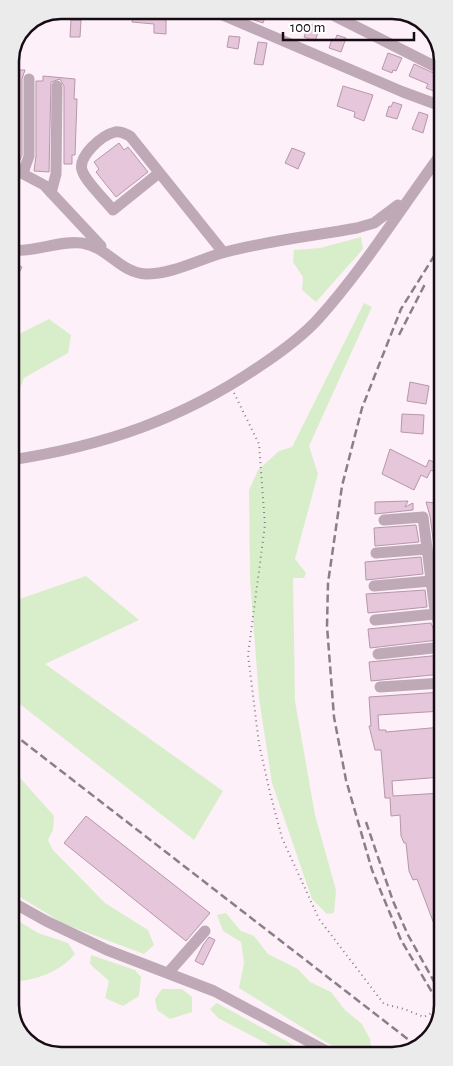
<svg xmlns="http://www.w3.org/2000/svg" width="453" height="1066" font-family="'Alegreya Sans',sans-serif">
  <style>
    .green { fill: #d8eecb }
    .building { fill: #e6c6da; stroke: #b697ab }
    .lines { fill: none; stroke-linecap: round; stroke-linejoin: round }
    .path { stroke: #8a7e86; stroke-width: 2; stroke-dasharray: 1 4; stroke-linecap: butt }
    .minor { stroke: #c0a9b7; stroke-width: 11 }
    .rail { stroke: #8b7f87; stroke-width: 2.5; stroke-dasharray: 8 4; stroke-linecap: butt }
    .rim { fill: none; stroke: #160b13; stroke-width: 2.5 }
  </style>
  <rect width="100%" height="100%" fill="#fdf0f8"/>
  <!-- green -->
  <path class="green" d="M361 237 363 249 316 302 302 290 303 277 293 262 294 250 320 248Z
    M364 303 372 307 309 446 318 474 295 559 306 573 304 578H293L295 701 315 815 336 890 334 913 327 914 312 899 272 783 259 698 250 579 249 490 258 470 279 451 292 447Z
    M49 319 71 335 68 353 24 378 11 411V351L21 333Z
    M86 576 139 620 45 664 223 791 194 840 12 698 11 602Z
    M12 773 22 780 54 816 53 830 48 840 53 850 105 903 148 930 154 945 144 954 64 924 12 892Z
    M226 913 241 931 254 936 268 954 298 969 310 982 331 992 345 1010 362 1024 370 1039 372 1054H345L239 988 244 963 241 942 223 931 217 915Z
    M12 917 38 933 68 943 75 954C61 971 34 982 12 981Z
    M91 955 135 970 141 977 139 996 123 1006 105 998 109 981 90 964Z
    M162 989H182L192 997V1012L170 1019 157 1010 155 999Z
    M217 1003 310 1054H286L218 1018 210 1009Z"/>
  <!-- building -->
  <path class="building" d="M134 10H166V34L154 33V24L132 22Z
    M254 10 267 12 263 23 251 19Z
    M71 20H81L80 37H70Z
    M312 24 320 27 315 41 304 37 307 28 310 29Z
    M337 35 346 38 341 52 329 48 332 39 335 40Z
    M229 36 240 37 238 49 227 47Z
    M258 42 267 43 263 65 254 64Z
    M388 53 402 58 396 71 393 70 392 73 382 69Z
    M414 64 440 76 439 93 426 88 428 84 409 76Z
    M10 70H25L22 79V155L20 160H16V156H10Z
    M43 76 75 79 74 99H77L75 155H72V164H64V86L60 79 51 82 49 172 34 171 36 156V81H43Z
    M343 86 373 95 364 121 354 117 355 112 337 106Z
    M393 102 402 105 397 119 386 116 389 106 391 107Z
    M419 112 428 115 423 133 412 129Z
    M119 143 124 150 128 147 148 172 116 197 96 172 99 169 94 162Z
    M292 148 305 153 298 169 285 163Z
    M11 261 22 267 11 289Z
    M410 382 429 386 426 404 407 401Z
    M402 414 424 415 423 434 401 432Z
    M390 449 426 467 429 460 439 464 433 471 431 470 427 478 421 475 414 490 382 474Z
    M408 501 405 507 413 503V510L375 514V502Z
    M426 502 436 503 442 551V606L430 516Z
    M416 525 419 542 375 546 374 528Z
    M421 557 423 574 366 580 365 562Z
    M425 590 427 607 368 613 366 594Z
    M431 623 438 640 370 648 368 629Z
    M442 655V674L371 681 369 662Z
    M442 692V711L378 715 379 730H386V732L442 727V777L392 781 393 796 442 793V945L417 879 413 880 409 871 406 843H404L401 836 400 815 391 816 390 798H385L381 750H375L369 726H371L369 697Z
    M86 816 210 913 186 941 64 843Z
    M209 937 215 940 203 965 195 961 203 945Z"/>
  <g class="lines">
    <!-- path -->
    <path class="path" d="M234 393 259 444 265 525 248 655 259 744 270 793 282 838 319 919 384 1004 404 1009 424 1017 443 1007
      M437 1025 438 1011"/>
    <!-- minor -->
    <path class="minor" d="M211 10 403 92 441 106
      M323 10 440 69
      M10 167 44 185 101 246
      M23 173 29 156V79
      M159 173 113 210C105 200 85 181 82 170 78 156 102 135 115 132 121 131 125 134 130 136L223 252
      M51 193 56 174 57 86
      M11 250C34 253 58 240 82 243 108 247 120 273 146 274 172 274 198 260 222 253 265 241 312 236 357 228L374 223 398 205
      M11 460C103 446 183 419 260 366 281 352 302 337 319 318 364 268 401 208 441 154
      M384 520 423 517 435 611 442 633
      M376 553 427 549
      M374 586 431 581
      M375 620 435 614
      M378 654 442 647
      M380 687 442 683
      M12 902 46 921 107 950 214 991 332 1054
      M168 973 205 931"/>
    <!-- rail -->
    <path class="rail" d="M441 245 401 309 362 408 342 486 328 583 327 626 334 717 346 780 372 870 401 940 442 1009
      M399 335 425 284
      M12 733 418 1047
      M366 822 393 901 408 935 436 985"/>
  </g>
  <!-- crop -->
  <path d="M0 0H453V1066H0ZM61 19H392A42 42 0 0 1 434 61V1005A42 42 0 0 1 392 1047H61A42 42 0 0 1 19 1005V61A42 42 0 0 1 61 19Z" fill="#ecebec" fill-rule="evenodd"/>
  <path class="rim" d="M61 19H392A42 42 0 0 1 434 61V1005A42 42 0 0 1 392 1047H61A42 42 0 0 1 19 1005V61A42 42 0 0 1 61 19Z"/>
  <!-- scale -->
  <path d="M283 32v8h131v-8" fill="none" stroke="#160b13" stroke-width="2.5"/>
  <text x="290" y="32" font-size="15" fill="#160b13" stroke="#ffffff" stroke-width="4" paint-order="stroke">100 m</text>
</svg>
